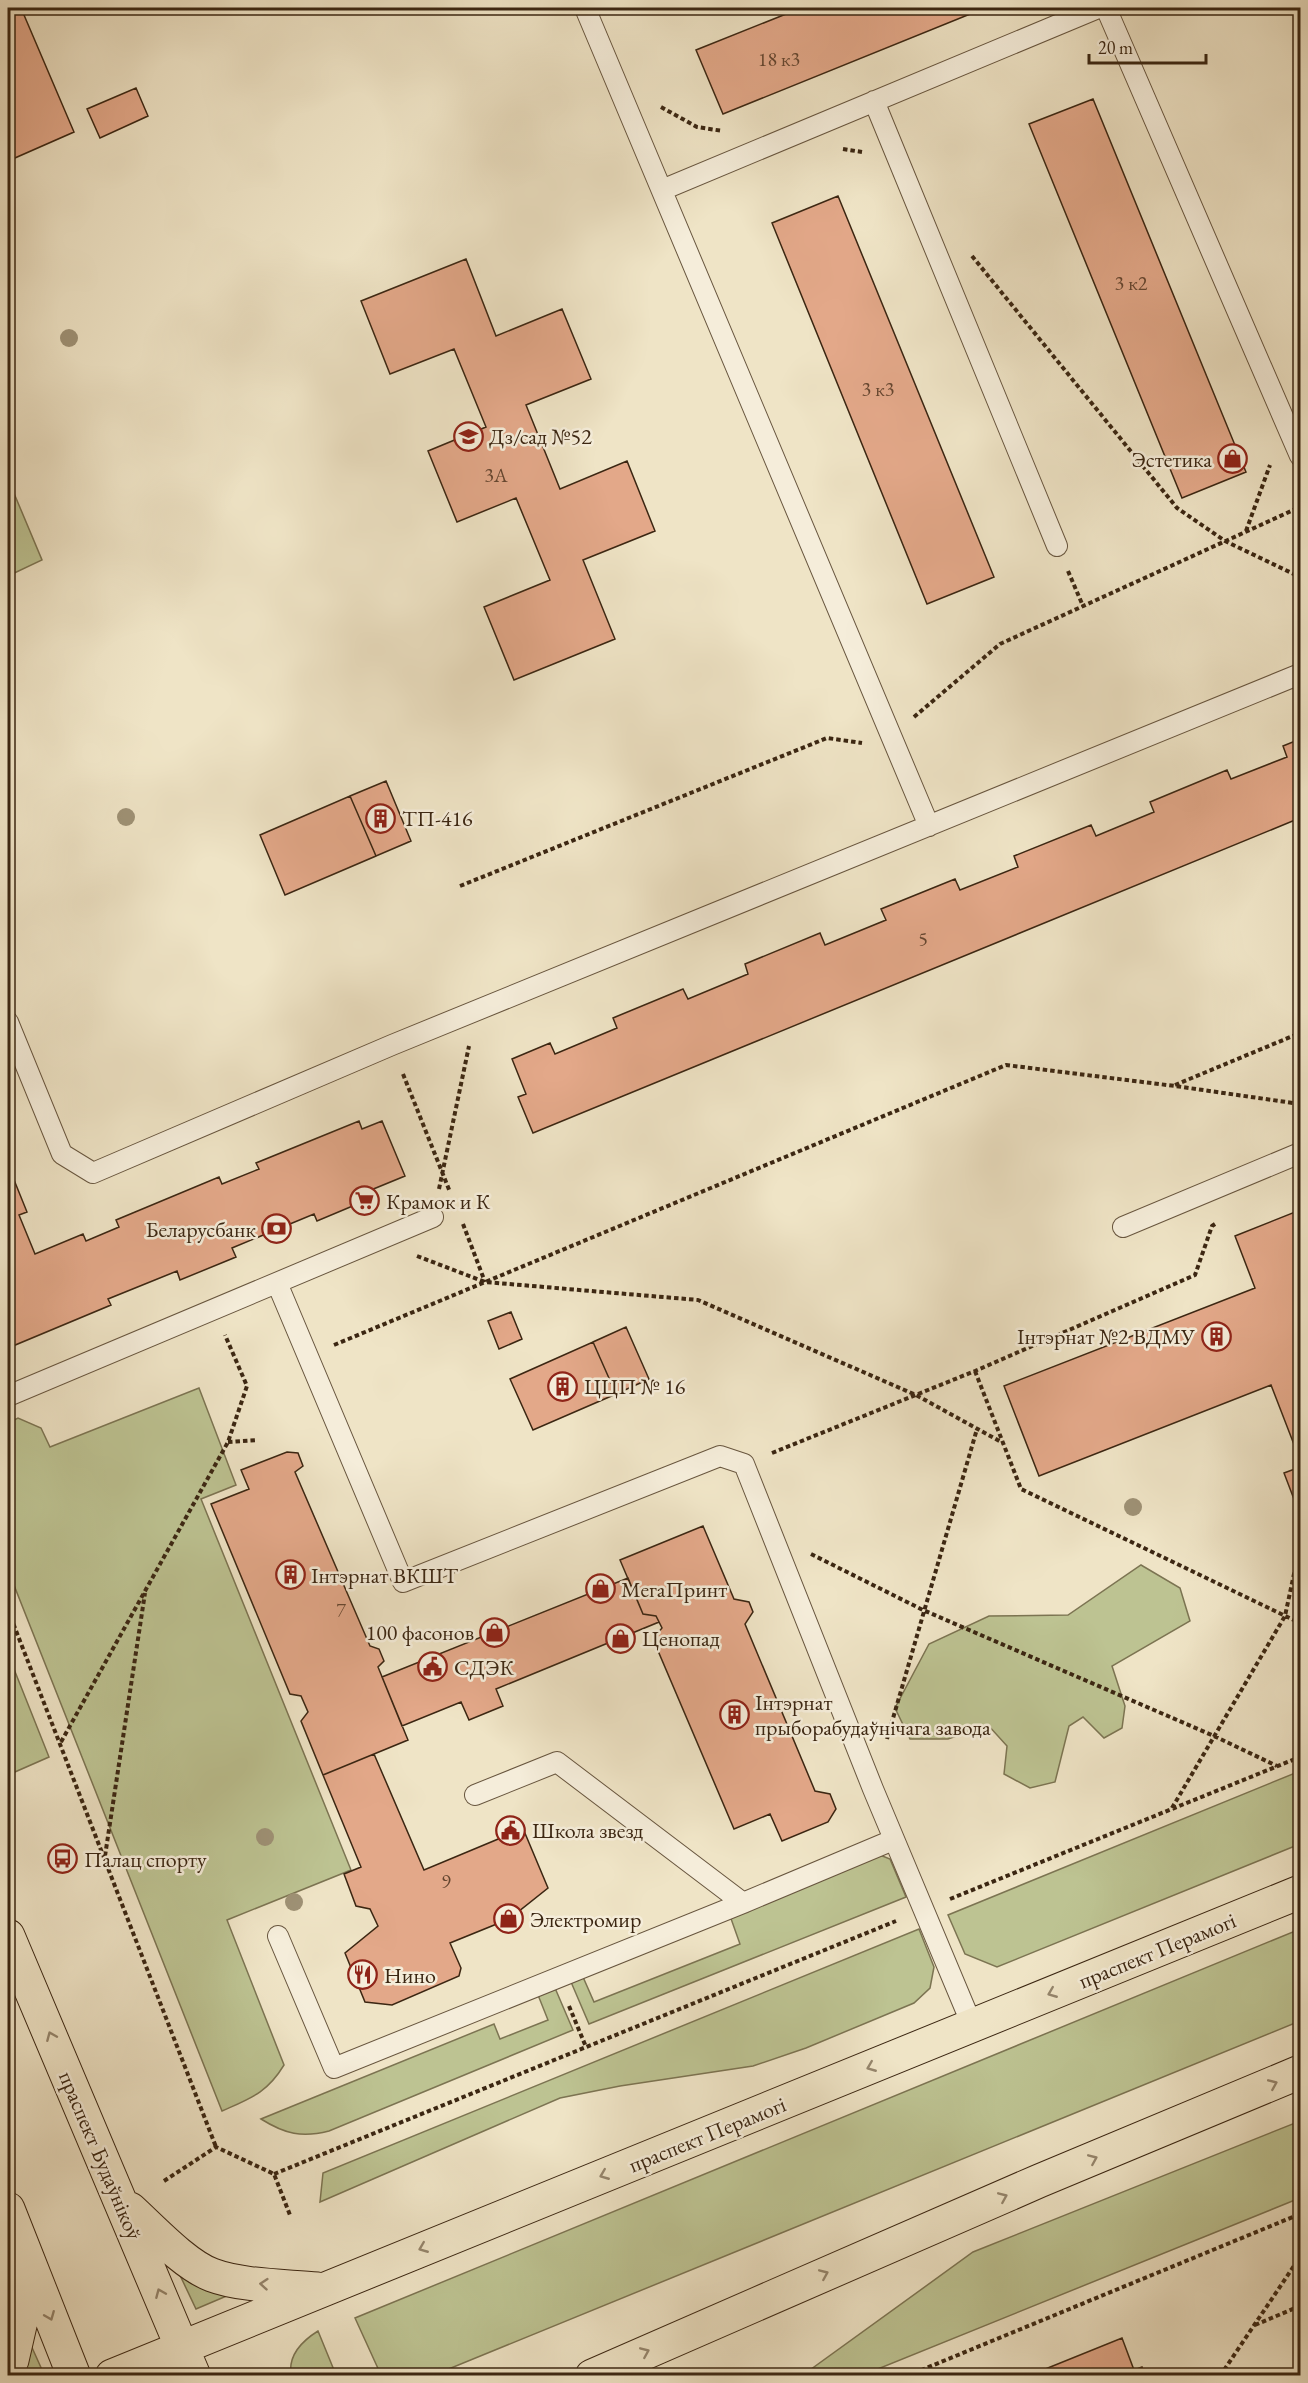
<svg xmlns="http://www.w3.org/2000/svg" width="1308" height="2383" font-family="'EB Garamond',serif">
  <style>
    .green { fill: #bdc392; stroke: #7c7452; stroke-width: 1.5 }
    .building { fill: #e3a889; stroke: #3b2612; stroke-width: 1.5 }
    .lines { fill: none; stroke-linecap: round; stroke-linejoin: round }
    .service-casing { stroke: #68563f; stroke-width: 22 }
    .primary-casing { stroke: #3b2612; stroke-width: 35 }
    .path { stroke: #3b2612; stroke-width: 4; stroke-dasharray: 4.5 3; stroke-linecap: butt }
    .service { stroke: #f5edda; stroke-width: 20 }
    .primary { stroke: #efe4c6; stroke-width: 33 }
    .tree { fill: #9e9175 }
    .oneway { stroke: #95856c }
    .labels { text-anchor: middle; stroke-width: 5; stroke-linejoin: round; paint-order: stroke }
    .number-label { font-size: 20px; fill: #654630 }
    .poi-label { font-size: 22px; fill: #3b2612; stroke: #f5edda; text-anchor: start }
    .street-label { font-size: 22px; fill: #3b2612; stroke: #f5edda }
  </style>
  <rect width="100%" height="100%" fill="#efe4c6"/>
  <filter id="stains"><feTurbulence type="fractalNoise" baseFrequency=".00333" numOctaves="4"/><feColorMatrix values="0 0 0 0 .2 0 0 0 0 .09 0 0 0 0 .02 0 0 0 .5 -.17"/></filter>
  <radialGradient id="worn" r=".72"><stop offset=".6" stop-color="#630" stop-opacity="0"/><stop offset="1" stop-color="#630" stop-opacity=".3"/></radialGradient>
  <!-- green -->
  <path class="green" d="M8 479 42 560 8 576Z
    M199 1388 236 1485 201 1499 351 1870 227 1920 284 2065C267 2093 251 2098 222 2111L8 1570V1423L18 1418 41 1428 50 1447Z
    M1141 1565 1180 1588 1190 1621 1112 1666 1125 1706 1122 1728 1104 1738 1083 1717 1069 1726 1055 1782 1030 1788 1004 1774 1007 1746 988 1725 948 1739H910L895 1708 929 1644 989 1616 1068 1615Z
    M8 1654 49 1757 8 1775Z
    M1300 1771V1844L997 1967 965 1954 948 1915Z
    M880 1855 890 1859 906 1897 589 2024 571 1982 583 1977 594 2002 740 1944 729 1913Z
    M919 1929 934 1967 930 1988 914 2003 806 2048 753 2066 620 2086 560 2098 320 2202 323 2173Z
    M1300 1929V2021L434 2375H381L355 2318Z
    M555 1988 573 2030 329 2131C302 2138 285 2134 261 2119L494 2024 500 2039 548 2020 538 1995Z
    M1300 2121V2198L863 2375H803L973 2252Z
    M177 2269 236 2292 196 2309Z
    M318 2331 336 2375H291C288 2355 302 2341 318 2331Z
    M25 2332 43 2372 34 2375 12 2376Z"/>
  <!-- building -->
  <path class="building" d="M8 8H21L74 132 8 161Z
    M801 8H985L723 114 696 50Z
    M136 88 148 116 100 138 87 109Z
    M1093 99 1246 472 1182 498 1029 124Z
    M838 196 994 577 927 604 772 223Z
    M466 259 496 336 562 309 591 379 526 405 560 489 627 461 655 531 583 560 615 639 514 680 484 607 550 580 516 498 457 522 428 451 486 427 454 349 390 374 361 301Z
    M1300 739V818L533 1133 518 1097 526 1094 512 1059 550 1043 555 1054 617 1028 613 1018 683 989 688 999 748 974 745 964 820 933 825 945 886 920 881 909 955 879 960 890 1018 867 1014 856 1091 825 1096 836 1154 812 1150 802 1227 770 1231 779 1287 757 1283 746Z
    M386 781 411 841 376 856 350 796Z
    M350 796 376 856 285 895 260 835Z
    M359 1121 362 1129 382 1121 405 1176 371 1190 374 1197 317 1221 314 1214 232 1248 236 1257 180 1280 177 1271 108 1299 111 1305 8 1348V1165L27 1212 19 1215 35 1254 83 1234 86 1241 119 1227 116 1220 219 1177 222 1184 259 1169 256 1163Z
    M1300 1210V1460L1271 1385 1039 1476 1004 1386 1255 1288 1235 1236Z
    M511 1312 522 1339 499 1349 488 1321Z
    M626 1327 649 1379 616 1394 593 1342Z
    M593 1342 616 1394 533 1430 510 1379Z
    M287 1452 298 1453 303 1466 295 1472 370 1646 379 1649 384 1661 378 1667 408 1740 323 1775 301 1721 308 1712 301 1696 290 1694 211 1504 249 1489 241 1470Z
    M1300 1467V1515L1284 1473Z
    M703 1526 734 1599 749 1602 753 1612 745 1624 815 1791 830 1794 836 1809 828 1822 782 1841 770 1814 734 1829 653 1639 662 1628 656 1616 643 1614 620 1560Z
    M628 1578 643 1614 656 1616 659 1622 496 1689 503 1706 469 1720 461 1702 402 1726 382 1677Z
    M374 1754 424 1870 503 1837 499 1827 519 1819 548 1888 509 1919 450 1943 461 1968 459 1976 392 2005 365 2002 345 1953 378 1926 370 1909 356 1906 344 1874 361 1867 323 1775Z
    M1122 2338 1134 2370 1142 2367 1145 2376H1028Z"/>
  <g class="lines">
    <defs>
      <path id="service" d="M585 8 929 826
        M1106 8 1300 456
        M874 101 1057 546
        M662 190 1098 8
        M8 1022 62 1154 93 1173 392 1045 1300 674
        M1123 1227 1300 1153
        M277 1283 403 1582 720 1456 744 1464 873 1789 972 2025
        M8 1396 433 1217
        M475 1795 557 1762 743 1903
        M278 1936 334 2068 743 1903 893 1840"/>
      <path id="primary" d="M8 1936 194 2376
        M8 2209 74 2376
        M130 2209C152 2229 185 2265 212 2275 241 2286 286 2286 317 2289
        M8 2368 12 2360 23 2312 21 2268
        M112 2376 1300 1892
        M592 2376 1039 2181 1300 2072"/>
    </defs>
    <!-- service casing -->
    <use href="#service" class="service-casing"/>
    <!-- primary casing -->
    <use href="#primary" class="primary-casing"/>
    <!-- path -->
    <path class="path" d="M661 107 697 127 723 131
      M843 149 862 152
      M972 256 1177 508 1225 541 1300 577
      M1246 531 1270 465
      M1068 571 1083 606
      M914 717 1000 644 1300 507
      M460 886 827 738 862 743
      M403 1074 450 1192
      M1175 1085 1300 1033
      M439 1189 469 1046
      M463 1224 485 1282
      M417 1256 485 1282 698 1300 916 1395 1003 1443
      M334 1345 1006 1065 1175 1086 1300 1104
      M975 1371 1021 1489 1300 1623
      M228 1442 257 1440
      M772 1453 975 1371 1195 1275 1212 1226 1215 1224
      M811 1554 923 1610 1214 1736 1277 1766
      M8 1610 216 2147
      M887 1739 977 1429
      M61 1742 228 1442 247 1386 225 1335
      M1172 1808 1285 1616 1300 1546
      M105 1856 145 1593
      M950 1899 1300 1757
      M569 2006 586 2047
      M274 2174 896 1921
      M164 2181 216 2147 274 2174 290 2215
      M1255 2325 1300 2306
      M907 2376 1300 2214
      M1220 2376 1300 2257"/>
    <!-- service -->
    <use href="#service" class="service"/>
    <!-- primary -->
    <use href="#primary" class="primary"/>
  </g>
  <!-- trees -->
  <g class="tree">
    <circle cx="69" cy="338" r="9"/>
    <circle cx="126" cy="817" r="9"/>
    <circle cx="1133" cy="1507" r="9"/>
    <circle cx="265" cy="1837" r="9"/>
    <circle cx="294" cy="1902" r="9"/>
  </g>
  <!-- one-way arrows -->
  <defs><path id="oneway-chevron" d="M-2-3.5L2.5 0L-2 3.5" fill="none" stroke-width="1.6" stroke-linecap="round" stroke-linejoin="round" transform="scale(1.5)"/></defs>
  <g class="oneway">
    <use href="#oneway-chevron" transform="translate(1052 1993) rotate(158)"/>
    <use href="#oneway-chevron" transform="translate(51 2036) rotate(-113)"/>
    <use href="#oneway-chevron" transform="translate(871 2067) rotate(158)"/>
    <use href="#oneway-chevron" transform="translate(1273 2084) rotate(-23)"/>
    <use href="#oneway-chevron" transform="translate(1093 2159) rotate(-23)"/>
    <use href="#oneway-chevron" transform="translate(604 2175) rotate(158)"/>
    <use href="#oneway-chevron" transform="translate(1003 2197) rotate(-23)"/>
    <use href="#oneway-chevron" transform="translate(423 2248) rotate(158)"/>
    <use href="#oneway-chevron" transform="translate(824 2274) rotate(-23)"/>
    <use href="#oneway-chevron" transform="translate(264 2284) rotate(-175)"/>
    <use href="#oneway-chevron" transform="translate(160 2293) rotate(-113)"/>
    <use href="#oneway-chevron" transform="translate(50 2316) rotate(68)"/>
    <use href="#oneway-chevron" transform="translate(645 2352) rotate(-23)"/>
  </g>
  <!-- icons -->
  <defs>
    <symbol id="school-ring" viewBox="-11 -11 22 22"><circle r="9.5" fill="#f5edda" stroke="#8f2418" stroke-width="1.5"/><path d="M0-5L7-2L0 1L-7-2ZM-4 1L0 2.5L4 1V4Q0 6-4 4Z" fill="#8f2418"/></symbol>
    <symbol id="shop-ring" viewBox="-11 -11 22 22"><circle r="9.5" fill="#f5edda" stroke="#8f2418" stroke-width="1.5"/><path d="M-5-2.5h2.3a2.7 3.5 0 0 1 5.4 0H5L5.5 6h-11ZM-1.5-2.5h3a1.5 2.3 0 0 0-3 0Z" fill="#8f2418"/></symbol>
    <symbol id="building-ring" viewBox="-11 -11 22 22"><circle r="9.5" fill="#f5edda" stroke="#8f2418" stroke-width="1.5"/><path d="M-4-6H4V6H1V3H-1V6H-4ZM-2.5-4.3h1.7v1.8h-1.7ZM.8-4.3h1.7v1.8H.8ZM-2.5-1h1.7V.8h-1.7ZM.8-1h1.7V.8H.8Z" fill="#8f2418"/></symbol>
    <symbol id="supermarket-ring" viewBox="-11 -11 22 22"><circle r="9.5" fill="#f5edda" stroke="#8f2418" stroke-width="1.5"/><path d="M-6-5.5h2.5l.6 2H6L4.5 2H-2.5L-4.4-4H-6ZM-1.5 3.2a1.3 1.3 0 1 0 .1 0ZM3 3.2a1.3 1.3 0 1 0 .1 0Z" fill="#8f2418"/></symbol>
    <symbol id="bank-ring" viewBox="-11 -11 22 22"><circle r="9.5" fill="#f5edda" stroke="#8f2418" stroke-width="1.5"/><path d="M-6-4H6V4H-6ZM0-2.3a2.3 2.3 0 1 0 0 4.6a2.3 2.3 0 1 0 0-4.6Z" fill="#8f2418"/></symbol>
    <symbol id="civic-ring" viewBox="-11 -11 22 22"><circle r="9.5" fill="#f5edda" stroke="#8f2418" stroke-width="1.5"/><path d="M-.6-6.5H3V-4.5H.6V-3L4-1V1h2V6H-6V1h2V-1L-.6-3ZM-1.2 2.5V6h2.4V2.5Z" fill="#8f2418"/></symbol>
    <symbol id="bus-ring" viewBox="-11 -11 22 22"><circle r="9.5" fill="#f5edda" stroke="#8f2418" stroke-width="1.5"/><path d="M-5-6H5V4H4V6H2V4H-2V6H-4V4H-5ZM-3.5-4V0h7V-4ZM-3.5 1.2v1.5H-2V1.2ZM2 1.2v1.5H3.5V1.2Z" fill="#8f2418"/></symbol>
    <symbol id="restaurant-ring" viewBox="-11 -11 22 22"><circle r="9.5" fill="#f5edda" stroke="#8f2418" stroke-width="1.5"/><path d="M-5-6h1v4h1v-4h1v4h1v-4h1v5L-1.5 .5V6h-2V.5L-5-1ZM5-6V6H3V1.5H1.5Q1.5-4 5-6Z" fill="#8f2418"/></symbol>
  </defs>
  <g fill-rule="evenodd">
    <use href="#school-ring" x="452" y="420" width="33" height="33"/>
    <use href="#shop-ring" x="1216" y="442" width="33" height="33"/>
    <use href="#building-ring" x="364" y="802" width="33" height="33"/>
    <use href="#supermarket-ring" x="348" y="1184" width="33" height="33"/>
    <use href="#bank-ring" x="260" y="1212" width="33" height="33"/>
    <use href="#building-ring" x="1200" y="1320" width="33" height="33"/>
    <use href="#building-ring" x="546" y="1370" width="33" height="33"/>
    <use href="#building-ring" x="274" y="1558" width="33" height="33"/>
    <use href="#shop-ring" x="584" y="1572" width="33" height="33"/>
    <use href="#shop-ring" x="478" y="1616" width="33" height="33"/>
    <use href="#shop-ring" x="604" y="1622" width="33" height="33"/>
    <use href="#civic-ring" x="416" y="1650" width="33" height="33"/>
    <use href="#building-ring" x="718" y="1698" width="33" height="33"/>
    <use href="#civic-ring" x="494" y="1814" width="33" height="33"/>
    <use href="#bus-ring" x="46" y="1842" width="33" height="33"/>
    <use href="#shop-ring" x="492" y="1902" width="33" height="33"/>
    <use href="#restaurant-ring" x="346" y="1958" width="33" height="33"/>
  </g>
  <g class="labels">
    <!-- number labels -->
    <g class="number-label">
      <text x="779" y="66">18 к3</text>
      <text x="1131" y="290">3 к2</text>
      <text x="878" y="396">3 к3</text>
      <text x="496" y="482">3А</text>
      <text x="923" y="946">5</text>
      <text x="341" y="1617">7</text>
      <text x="446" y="1888">9</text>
    </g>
    <!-- poi labels -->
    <g class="poi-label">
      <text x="489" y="444">Дз/сад №52</text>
      <text x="1212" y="467" text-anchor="end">Эстетика</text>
      <text x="402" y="826">ТП-416</text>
      <text x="386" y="1209">Крамок и К</text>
      <text x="256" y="1237" text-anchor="end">Беларусбанк</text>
      <text x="1195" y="1344" text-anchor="end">Інтэрнат №2 ВДМУ</text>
      <text x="584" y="1394">ЦЦП № 16</text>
      <text x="311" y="1583">Інтэрнат ВКШТ</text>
      <text x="621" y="1597">МегаПринт</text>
      <text x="474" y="1640" text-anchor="end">100 фасонов</text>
      <text x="642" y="1646">Ценопад</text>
      <text x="454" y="1675">СДЭК</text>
      <text x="755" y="1710">Інтэрнат<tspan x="755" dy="25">прыборабудаўнічага завода</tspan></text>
      <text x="532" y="1838">Школа звезд</text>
      <text x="84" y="1867">Палац спорту</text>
      <text x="530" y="1927">Электромир</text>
      <text x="384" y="1983">Нино</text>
    </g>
    <!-- street labels -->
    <g class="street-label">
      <text transform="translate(1157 1950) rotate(-22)" y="8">праспект Перамогі</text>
      <text transform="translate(707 2134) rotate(-22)" y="8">праспект Перамогі</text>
      <text transform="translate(101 2155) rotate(67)" y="8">праспект Будаўнікоў</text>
    </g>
  </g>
  <!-- margin -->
  <rect width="1308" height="2383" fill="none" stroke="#efe4c6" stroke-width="30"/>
  <rect x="9" y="9" width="1290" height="2365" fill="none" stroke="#3b2612" stroke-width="3"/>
  <rect x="15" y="15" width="1278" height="2353" fill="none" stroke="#3b2612" stroke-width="1.5"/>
  <!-- scale -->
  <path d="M1089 54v9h117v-9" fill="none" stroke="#3b2612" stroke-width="3"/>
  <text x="1098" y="54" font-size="18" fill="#3b2612" stroke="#f5edda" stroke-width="4.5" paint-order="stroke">20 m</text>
  <rect width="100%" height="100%" filter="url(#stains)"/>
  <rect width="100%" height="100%" fill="url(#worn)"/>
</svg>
